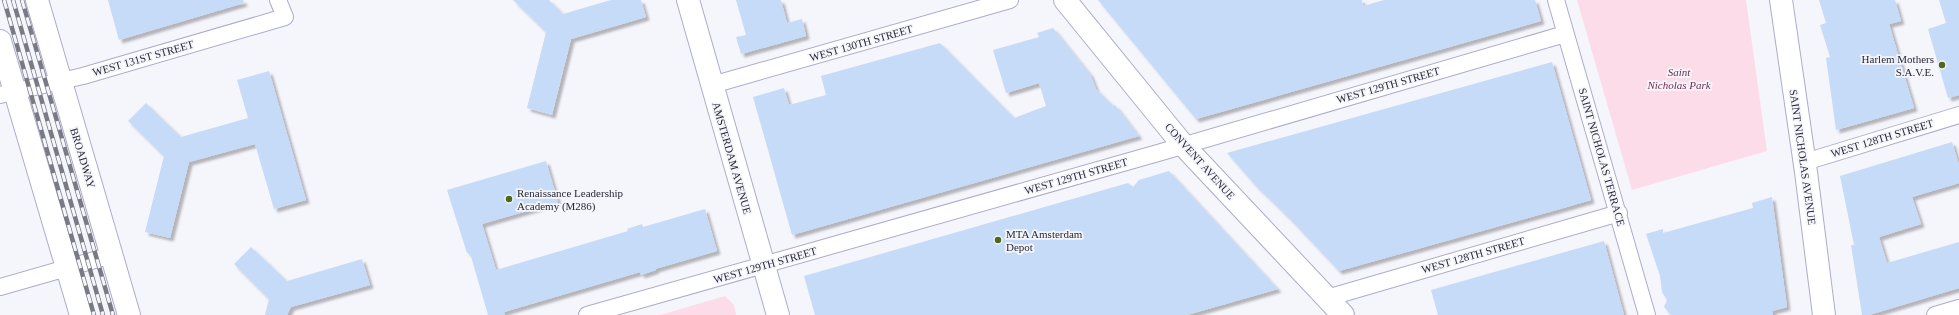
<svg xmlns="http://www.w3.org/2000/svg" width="1959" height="315" font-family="'Times New Roman',serif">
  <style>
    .green { fill: #fddcea }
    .building { fill: #c6dbf8; filter: url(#shadow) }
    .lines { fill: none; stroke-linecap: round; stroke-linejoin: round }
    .street-casing { stroke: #adaccc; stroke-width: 18 }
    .secondary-casing { stroke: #adaccc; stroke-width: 24 }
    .primary-casing { stroke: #adaccc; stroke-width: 24 }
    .street { stroke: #fff; stroke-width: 16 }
    .secondary { stroke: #fff; stroke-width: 22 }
    .primary { stroke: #fff; stroke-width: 22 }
    .rail-casing { stroke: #7a7a84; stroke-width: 4.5 }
    .rail { stroke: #f5f5fc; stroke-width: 3; stroke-dasharray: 9; stroke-linecap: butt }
    .poi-dot { fill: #4e691c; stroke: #f5f5fc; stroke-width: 1.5 }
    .labels { text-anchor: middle; stroke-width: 3.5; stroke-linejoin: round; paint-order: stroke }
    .street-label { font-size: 11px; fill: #282734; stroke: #f5f5fc }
    .poi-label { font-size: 11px; fill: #282734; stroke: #f5f5fc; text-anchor: start }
    .park-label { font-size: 11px; font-style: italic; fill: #722d4f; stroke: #f5f5fc }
  </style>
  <defs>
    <filter id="shadow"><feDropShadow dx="3.5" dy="3.5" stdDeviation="1" flood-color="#0004"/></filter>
  </defs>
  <rect width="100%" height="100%" fill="#f5f5fc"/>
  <!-- green -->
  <path class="green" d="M1577 0H1746L1767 151 1632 190Z
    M725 296 734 305 736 315H660Z"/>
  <!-- building -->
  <path class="building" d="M108 0H243L244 3 119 40Z
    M513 0H549L563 14 611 0H641L646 17 571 39 552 115 527 108 546 32Z
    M736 0H781L787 23 802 19 806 36 741 54 736 37 746 35Z
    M1098 0H1362L1363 6 1384 0H1535L1541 21 1196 119Z
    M1819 0H1895L1901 21 1889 24 1914 108 1836 130 1826 58 1830 57 1820 25 1826 23Z
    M1939 0H1959V95L1948 98 1928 29 1946 23Z
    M1053 28 1090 74 1096 89 1113 106 1115 105 1139 136 792 235 753 97 784 88 789 105 826 95 821 76 940 43 1014 118 1046 106 1039 83 1006 93 993 50 1039 37 1037 33Z
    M1552 62 1591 200 1553 211 1339 271 1288 217 1256 186 1227 153Z
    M269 71 306 200 274 209 255 144 189 162 170 238 145 232 164 156 128 121 146 103 181 137 248 118 237 80Z
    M1952 142 1959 165V183L1912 197 1921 224 1879 237 1887 263 1959 242V288L1869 315H1862L1851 245H1854L1840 176Z
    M546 161 558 202 482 224 496 270 628 231 627 229 642 224 643 227 705 209 717 251 655 269 656 270 641 275 640 272 504 312 505 315H488L470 253H467L447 190Z
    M1169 171 1278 289 1187 315H815L804 276 1128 183 1133 187 1139 180Z
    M1772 197 1787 307 1772 311 1773 315H1671L1664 307 1667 300 1662 292 1660 276 1646 234 1663 229V233L1753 208 1752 203Z
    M1604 241 1624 315H1438L1431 290Z
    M251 247 287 281 362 259 370 285 291 307 287 315H265L269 299 234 264Z"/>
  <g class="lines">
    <defs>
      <path id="street" d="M1556 0 1647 315
        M712 85 1010 0
        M0 95 83 76 285 17 278 0
        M1805 162 1959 115
        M0 287 112 255
        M1327 298 1619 213
        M587 315 1158 153 1565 34
        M1935 315 1959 308"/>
      <path id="secondary" d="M688 0 778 315
        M1065 0 1183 145 1343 315
        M1781 0 1806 172 1824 315"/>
      <path id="primary" d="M37 0 129 315
        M0 41 81 315"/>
    </defs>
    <!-- street casing -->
    <use href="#street" class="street-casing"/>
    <!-- secondary casing -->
    <use href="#secondary" class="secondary-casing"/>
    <!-- primary casing -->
    <use href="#primary" class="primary-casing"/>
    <!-- street -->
    <use href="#street" class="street"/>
    <!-- secondary -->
    <use href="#secondary" class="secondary"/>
    <!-- primary -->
    <use href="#primary" class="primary"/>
    <defs>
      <path id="rail" d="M4 0 94 315
        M13 0 103 315
        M22 0 113 315"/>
    </defs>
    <!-- rail casing -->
    <use href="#rail" class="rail-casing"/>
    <!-- rail -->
    <use href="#rail" class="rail"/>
  </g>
  <!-- markers -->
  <g class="poi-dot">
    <circle cx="1942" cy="65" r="4"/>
    <circle cx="509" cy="199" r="4"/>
    <circle cx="998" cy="240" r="4"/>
  </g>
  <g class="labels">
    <!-- street labels -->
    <g class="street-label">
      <text transform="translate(861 43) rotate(-16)" y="4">WEST 130TH STREET</text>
      <text transform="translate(143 58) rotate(-16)" y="4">WEST 131ST STREET</text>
      <text transform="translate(1388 85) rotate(-16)" y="4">WEST 129TH STREET</text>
      <text transform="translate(1882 138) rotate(-17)" y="4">WEST 128TH STREET</text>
      <text transform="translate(1602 157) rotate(74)" y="4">SAINT NICHOLAS TERRACE</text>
      <text transform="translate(1803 157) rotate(82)" y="4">SAINT NICHOLAS AVENUE</text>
      <text transform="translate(83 158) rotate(73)" y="4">BROADWAY</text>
      <text transform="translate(732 158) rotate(74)" y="4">AMSTERDAM AVENUE</text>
      <text transform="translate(1200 161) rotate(48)" y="4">CONVENT AVENUE</text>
      <text transform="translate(1076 176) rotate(-16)" y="4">WEST 129TH STREET</text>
      <text transform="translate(1473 255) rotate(-16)" y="4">WEST 128TH STREET</text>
      <text transform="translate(765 265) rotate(-16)" y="4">WEST 129TH STREET</text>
    </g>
    <!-- poi labels -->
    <g class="poi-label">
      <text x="1934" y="63" text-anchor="end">Harlem Mothers<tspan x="1934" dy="13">S.A.V.E.</tspan></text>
      <text x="517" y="197">Renaissance Leadership<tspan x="517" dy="13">Academy (M286)</tspan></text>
      <text x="1006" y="238">MTA Amsterdam<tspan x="1006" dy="13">Depot</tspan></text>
    </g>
    <!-- park labels -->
    <g class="park-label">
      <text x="1679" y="76">Saint<tspan x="1679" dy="13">Nicholas Park</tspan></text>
    </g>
  </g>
</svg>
